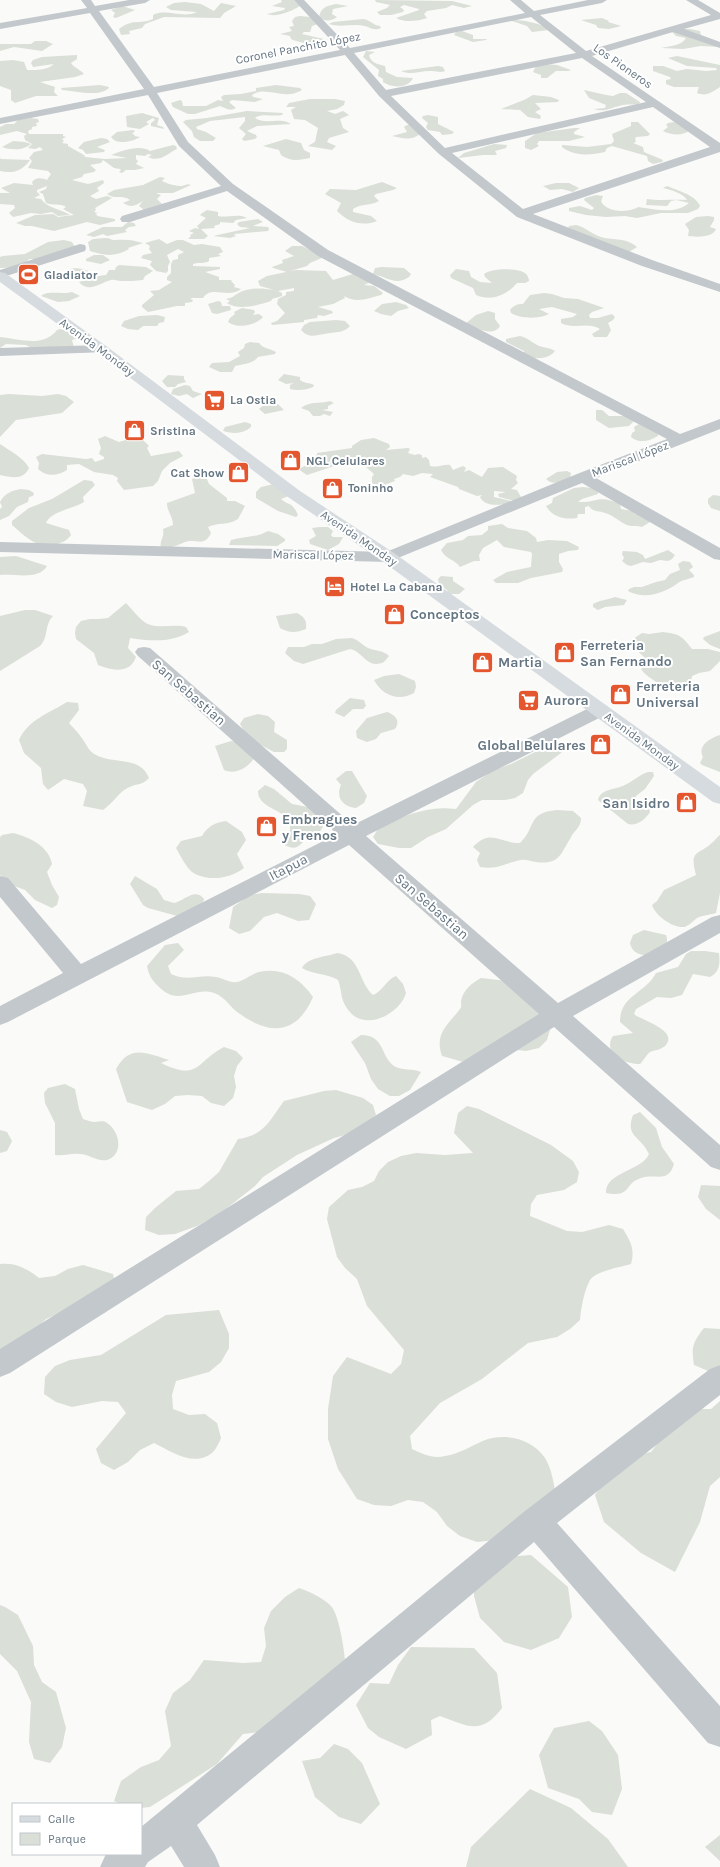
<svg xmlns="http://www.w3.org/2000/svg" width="720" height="1867" font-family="Karla,sans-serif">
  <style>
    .green { fill: #dadfd7 }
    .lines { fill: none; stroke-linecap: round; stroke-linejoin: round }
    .minor { fill: #c3c8cc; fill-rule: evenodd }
    .major { fill: #d6dbdf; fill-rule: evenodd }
    .labels { text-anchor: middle; stroke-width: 4; stroke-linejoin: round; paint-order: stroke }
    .far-street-label { font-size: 12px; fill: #657683; stroke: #fff }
    .far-poi-label { font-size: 12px; font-weight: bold; fill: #657683; stroke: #fff; text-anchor: start }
    .poi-label { font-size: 14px; font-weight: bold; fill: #657683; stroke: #fff; text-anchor: start }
    .street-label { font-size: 14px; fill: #657683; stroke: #fff }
  </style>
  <rect width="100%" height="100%" fill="#fafaf8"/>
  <!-- green -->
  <path class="green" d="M281 0H294L300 6C292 11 276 18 267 14L284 10 285 8 272 6 282 2Z
    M375 0 452 1 472 6 464 8 452 5 446 8 427 11 424 14 427 18C418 21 405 23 396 18L419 10V9L404 5 400 7 404 10 403 12 391 15H380L377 12 387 8 390 5 376 2Z
    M185 2 201 4 214 11 221 3 236 6 224 13 220 18 164 17 145 24 142 28 129 31 130 34 121 35 119 29C133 18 139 25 153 19V15C167 8 182 19 197 12L171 10 166 7 174 3Z
    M336 4 348 6 333 9 332 14 337 17C332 21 324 22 319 17 321 7 327 6 336 4Z
    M122 6 135 10 116 18 113 17 115 13 111 10Z
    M300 16 310 17 318 24 312 26 310 32H304L302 34 328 40C319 45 301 44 291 39L290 36 280 34 292 31 289 27 294 26 292 21 295 17Z
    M602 18 609 21 608 22 621 26 609 29 598 28 596 25 581 20Z
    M363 19C371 20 372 25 380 26L381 28C375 31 371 28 365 26 353 23 341 28 329 24L333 22Z
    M513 20C523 20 542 23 549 30L532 32 527 26 512 21Z
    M679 29H690L700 31 701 35 717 41 720 47 701 46 683 49 661 48C670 46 681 46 686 38L676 36 672 32Z
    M462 31 473 35V39H487L486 40 473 42 454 35 456 32Z
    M35 41H46L53 44 42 51 14 47 0 51V44H31Z
    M366 51 375 52 369 55C371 63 377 64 385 66L386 72 397 77 413 78C408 89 391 88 383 82V79L378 76 379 70 363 57Z
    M77 55V59L71 63C74 68 80 69 84 74L75 77 40 82 55 87 54 92 58 96H36L15 103 11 100V90L0 86V61L13 60 24 62 27 70C36 70 46 71 54 64L33 67 31 63 33 60 42 57Z
    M677 56 720 65V87C712 92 707 97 697 93L699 87H674L666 84V80L671 79 670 77 653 71V66H663L677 71 687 69 706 71 717 70 716 68 687 66 668 58Z
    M545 64 557 65 571 70 568 71H556L547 78H541V75L533 72 536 66Z
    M438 66 443 67 445 71C440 73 437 71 432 71 421 70 412 76 401 71Z
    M100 85 109 87 108 89C97 97 75 91 62 90L61 88Z
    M276 85 300 88 302 90C298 92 294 94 290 94 278 96 263 87 252 95L253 97 263 99 255 102 232 100 229 102 236 108C229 112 226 108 220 106L195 114H188L173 107 171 103 180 100 182 101 183 106H206L218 100 223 101 221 97 224 95 241 94 256 91V88Z
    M584 90 606 95 613 96 620 93H626L640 102 639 104C634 105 628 104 623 105 612 107 605 113 594 109L605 108 606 105 589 98Z
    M533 95 551 97 559 100 558 102 535 103 541 109 535 112 541 116 540 119 528 117 520 110 501 109 524 100Z
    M310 99H335L345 101 344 105 337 109 327 111 335 114 343 111 349 115 340 119 343 128 349 132 329 138 327 142 336 146 332 150 308 146 315 142 318 128 305 120 294 119 291 110 296 107H286L289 103Z
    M247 111 283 113 282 115C274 117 261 113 255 118 264 125 280 117 291 124L257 126 247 131 256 135 257 137 255 139 244 141 242 139 246 134 239 128 245 121V117L210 121 196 127 197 129 206 132 216 138 213 141H200L194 137 192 131 183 122 186 120 207 118Z
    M142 113 159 118 157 125 163 127 164 129 151 126V123L155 120 153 118 146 122 149 124 140 129 127 127 126 116Z
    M428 115 438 117V124L454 132 452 134 442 135 440 132 428 130 426 127 428 123 422 118 423 116Z
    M31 118 38 119 39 122 36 123 37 126 32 127V129L28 131 29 134H63V136L66 137 62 139 64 141 62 143 68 144V146L84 155 85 157 105 159 127 158 111 155C121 151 140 144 150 151L173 145 176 146 177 149C168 153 160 163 148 157L152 155 148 154 145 156 136 155V159L138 161 136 164 144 168 135 170H126L122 173 119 172 121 170 120 169 114 168 103 160 101 163 90 165 96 170 94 172 84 174 82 177 72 180 88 184 103 180 104 183 97 188 99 191 90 196 96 199 107 196 112 198 95 208 96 210 94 212 98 213 95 214 97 215V216L115 219V221L100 225 87 222 54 231 32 226H25L16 223 35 215 53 214 58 217 74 215 63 209 66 207C60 203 52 206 46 203L43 194 39 192 46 189 47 186 37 190V192L40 195 34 198 41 199C47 208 61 209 70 215L58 216 52 212 41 214 31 213 13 217 9 213 15 208 14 205 0 204V193H10L1 188 14 183 33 185 32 182C36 177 42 178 47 180L51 174 48 171 28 168 32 161 29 158 34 152 43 150 40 147 35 149 28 148 32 144 25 140 24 136 27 134 17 131 0 135V127L6 124H14L18 120Z
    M631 122H638L650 134 648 136 636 137 635 139 636 142 633 143 643 147 644 152 663 160 662 162 653 164 648 161 647 156 612 146 607 148 605 152C590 155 575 157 562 147V145L587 147 611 144 614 141 612 134 631 126Z
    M674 122 681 124 689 131C682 136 671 135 663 131L668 127 666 125 668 123Z
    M407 125H413L420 134C412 141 401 138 392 136L407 132 404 127Z
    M574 128H580L574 132V134L585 137 569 141H539L537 144 539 146 531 150 525 148V141L537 133Z
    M133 130 135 131 132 134 135 135 134 136 140 137C134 141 117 146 111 137L117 132Z
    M101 138 107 139 110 142 97 147 105 150 104 152 86 154 83 150 78 148 84 142Z
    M286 139 301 143 304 150 310 153V158C300 160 290 162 281 155L279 150 263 146Z
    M13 141 25 142 31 144C23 151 11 150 2 147Z
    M494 144 507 145 506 148 495 151 497 155H483L458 158 464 153Z
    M0 158 1 159 30 160C22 171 13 174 0 171Z
    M160 177 165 178 162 181C167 184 177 186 182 186 186 185 187 183 191 185L173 193H156L161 195 157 199 162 204 144 210 139 206 143 201C135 206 132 208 123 203L130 200C122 194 115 200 107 194L114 190 143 185Z
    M382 182 397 188 393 190 376 194 374 196 379 201C371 206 361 203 353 209V212L371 216 377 221C362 227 348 222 337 211L341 203 325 194 330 189 356 190Z
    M556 183H569L579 188 573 192 562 189 550 190 543 186Z
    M667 186C676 190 696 195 700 206L698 209 688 213H661L637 218 625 216 606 217 586 215 569 211V208L580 206 592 210 594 208 584 200 585 198 596 195 603 196 601 201C606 213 629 213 638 207 654 209 675 215 689 203L676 200 671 201 667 206 646 205 647 199C661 201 674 199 687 200 683 193 671 190 663 188Z
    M207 210 218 212V216C227 218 239 213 247 218L236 220 233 223 220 222V224L214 226 215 228 201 229 208 236 204 239H188L191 236 190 235 194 233 189 231 195 228 199 229 197 226 206 218 200 215 201 214Z
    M708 216 714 217V220L710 227 716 229C713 238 696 237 688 236L689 230 685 224 696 217Z
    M258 219 263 222 253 226 268 227 269 229 268 231 234 234 236 236 230 238 213 236 250 228 240 227 237 224 239 222Z
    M128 222 134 223 136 226 129 227 125 230 127 232 107 236 103 234 94 237 86 235 103 227H122Z
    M576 225C585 227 592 234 601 237 615 241 625 237 637 247L629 252 568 229 569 226Z
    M106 238C110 238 112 241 115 240 127 239 133 240 143 243L128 248 129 249C115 257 105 256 90 251L88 242 93 239Z
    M159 239 167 244 177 240H183L194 245 202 244 220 247 223 252 218 254 221 256 209 258V261C204 264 199 262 193 264V266L220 267V269L205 272 219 277V280H232L231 281 235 285 234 287 241 289C229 299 211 285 203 298H192L190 299 193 300 192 302 185 303V306H177L148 312 142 307V305L154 295 150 291 159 290 172 282 167 280V277L171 273V264L173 260 178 259V255L184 252 178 249 167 255 170 262 168 266V271L166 273 156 271 150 265 152 261 141 258 143 255 152 253 149 249 150 246 145 243Z
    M64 240 72 242 75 247 36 259H29L22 267 0 268V257L3 256 25 254 48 242Z
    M292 246H302L324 257 310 263 307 266 287 272 273 268 272 267 283 263 282 260 294 256 285 251Z
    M94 255H103L110 260 101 264 86 261V259Z
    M119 265 146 267 153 271 145 276 143 280C136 281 128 281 121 281 118 281 114 279 111 280 101 282 89 294 79 282L85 280 86 277 63 273C71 266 80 268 89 271L86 275 89 277 106 275 109 270H115L116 267Z
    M382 267 404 268 411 274 409 277C396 286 387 277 373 274L375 268Z
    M456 269 469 271 471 277 480 282 492 283 485 277 484 274C491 268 521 267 527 275 528 277 529 279 529 281L525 283H517C507 295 491 302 476 295L473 288 451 278 450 275Z
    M296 270 326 271 333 280 353 274 371 282 364 285 374 286 383 293 381 295C369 298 356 304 344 296L345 298 333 304 318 307 332 311 333 313 324 316 318 315 317 318 304 320V322C293 323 284 324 272 325L271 323 277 321 285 313 277 304 278 299 286 295V292L294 291V288L278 291 282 293V296L272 299 271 301C259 305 238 311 227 303L230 301 226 299C232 298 232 297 237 294 248 287 261 288 274 290L260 286 258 281 267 276Z
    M72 292 80 296 69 301 58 302 41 296C48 290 63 295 72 292Z
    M544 293 552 294 564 298 578 299 604 308 592 312 589 315 590 318H598L612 314 615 317 613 320 608 323 611 330 607 337H594L592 334 600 329C588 321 574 330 561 323V319L573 317 577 314 552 307 539 309 549 314C540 319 520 319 511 313L510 310C514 305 517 304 523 304L530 295Z
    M218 301 221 302 222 306H230L231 310 217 314 212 313 208 304Z
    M396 302 406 305 409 308 398 311 391 316 381 314 374 311 382 304Z
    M242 308 254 310 255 312 253 315 259 314 263 317C255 326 238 329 228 322L230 318 235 314 234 312Z
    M488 311 495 313V319L500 326C493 338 475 327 465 324L476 315Z
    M157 315 165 317 164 322 159 323 157 326H143L138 330 128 329 121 326 124 321 139 316Z
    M336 320 345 321 350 326C345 332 338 332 330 333 319 334 310 340 301 330L304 325 310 322Z
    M60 329 71 330 81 337 72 340 74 348 37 351 26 345 6 344 0 348V337C20 339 43 348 57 330Z
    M520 336C528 338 530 341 537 345 543 348 549 347 555 351 548 360 533 360 524 354V351L506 342V339Z
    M250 342 259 343C264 349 269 348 276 352L275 354 258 357C253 364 243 364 235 366L232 372H220L209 367 212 363 229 362 240 356 238 352 244 348 245 344Z
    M284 374 300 377V380C305 384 308 382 314 385L313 387C307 390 297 391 290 389V385L294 383 286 384 278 380Z
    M168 375 184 376V379L186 382 178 384 175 387H167L162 381Z
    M185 385 190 386 193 391 202 394 193 398 187 394 179 396 171 394 173 389Z
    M9 394 42 396 58 394 66 396 74 402 62 413 16 420 0 437V395Z
    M330 401 334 403 328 406V409L322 410 333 412 330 416 324 414 320 416H313L309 411 301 408C310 401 318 404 330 401Z
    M267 402 278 404 284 410 265 414 259 409Z
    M596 410H602L609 416H625L634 420 633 422 629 426 609 428 596 420Z
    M245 422 251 424V427C243 434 234 434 223 431L225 427Z
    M639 424 658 434V436C649 441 640 444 631 437L632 433 635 431 634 427Z
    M105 436 119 442 139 436 149 446 147 448 151 456 179 451 183 456 170 463 162 471 158 481 153 486 124 490 117 481 118 478 113 475 94 472 79 464 67 465V470C58 476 46 477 38 469L39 463 36 457 42 454 86 459 92 458 95 462 104 459V457L99 454 101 448 98 439Z
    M374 438 389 444 390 447 386 450 408 448 410 449 408 453 415 455 418 454 422 455V458L426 457 429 460 430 466C439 468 444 464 450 465L453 470 463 466 466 468 464 472 469 470 482 477 488 468 503 467 517 476 516 480 518 483 511 489 517 490 522 499 515 501 499 497 498 494 506 492 494 491V497L511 501 508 504C498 505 485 507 480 497L482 495 477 496 459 489 458 487 430 477 433 474 422 473 413 476 403 474 400 477 394 479 395 481 379 487 372 483V477L374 474 366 467V465L355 466 343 463 307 475 298 469 309 464 308 461 317 455V453L352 448V446L361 440Z
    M0 444C10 451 23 457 29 468 23 481 11 477 0 475Z
    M567 471 571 473 570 478C561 482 553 486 546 479L557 472Z
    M199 477H206L209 484 227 498V501H235L245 506 238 519C227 526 218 522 208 527L211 533C204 548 196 538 185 542 175 546 172 548 161 548 159 541 165 537 163 529L173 525C173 516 167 512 167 503L195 493 192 479Z
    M84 480 92 481 95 485 83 497 84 502C73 509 51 511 46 523L69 530 71 535C64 546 43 548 32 541 25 537 18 530 12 525V521L29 508 52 499Z
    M274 484 294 494 281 499C290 507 291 500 298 515L296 517 278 511 256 498V492L261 487Z
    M583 487 593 488 598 492V494L582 499 578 502C597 503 598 494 620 504L621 509 633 511 635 514H641L650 522 642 527C637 525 632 527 627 525 620 522 613 515 605 513 599 510 593 513 589 506L585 507V514H578L577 518C565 520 552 517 546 506L552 503 553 498 574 488Z
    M21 489 29 490 34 493 33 496 29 497 28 502 17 507 9 516 0 520V509L2 507 0 502C5 493 11 491 21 489Z
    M713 495 720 496V511L711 508 708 503V499Z
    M502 524 508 528 527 531 536 538 537 542 548 540 567 541 579 547 578 550 568 551 559 554V562L563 569 562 572 531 578 518 583H496L493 580 507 572 531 567 532 554 531 552 504 547 497 540 483 548 479 555 480 561H474L460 567C455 559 446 560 441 550L447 543 463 540 468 536 482 535 488 530V526Z
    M320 527H328L333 531 331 535 333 537H343L339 544 328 550 310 544 309 540 316 536 312 528Z
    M268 531 278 534 285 539V541L277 546 229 545 231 540C244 536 256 538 268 531Z
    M668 550 675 555 672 559 668 561 660 560 651 563 643 562 631 566 627 565 622 561 624 558 622 554 623 551 637 552 643 555 645 559Z
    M16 556 47 566C38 581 14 573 0 575V557Z
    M683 561 690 562 693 567 689 570 694 575V577C689 579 682 580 678 583 665 593 645 600 628 591L629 589 634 587H642L656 582 665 580 670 574 680 570 678 564Z
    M441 576 453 577V581L465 589 459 594H449L447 590 439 584 438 579Z
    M615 597 627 600 624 605 605 607 598 610 593 607V604C600 600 607 600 615 597Z
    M126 603C132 609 137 616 143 621 155 631 173 623 186 627L189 632C170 643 151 641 130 638L128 648 136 657C130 674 112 671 98 665L94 653 76 639 75 633 76 627 81 621 90 619H99L108 618Z
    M25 610H35L53 616C44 625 49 637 40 646L0 671V616Z
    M297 613C304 617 307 620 306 629 296 633 289 633 280 628L276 616Z
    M720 631V649L710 645 703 639 704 637Z
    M663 632C680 634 682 636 692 649H708L720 652V661L710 671 699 673 692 676C689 702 648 681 641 669L644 666 653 665 632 646 633 639 642 633 649 634Z
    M352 638C359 640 362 645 368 648 375 651 383 650 389 656L384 662C367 670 363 651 350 649L303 664 294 661 285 653 288 647H304L312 644H322L336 639Z
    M399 674 415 681 416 687 414 693C398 702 382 695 374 680L384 676Z
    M350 698 364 700 366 706 363 709H353L344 717 335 713 336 710Z
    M67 702 78 703 79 710 69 723C73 728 78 732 81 737 86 743 88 750 94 754 112 765 140 755 149 778 142 785 141 783 132 786 119 790 114 803 103 810L83 806 87 791 83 784 64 779 48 790 43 784 41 768 24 753 19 740C28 720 49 713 67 702Z
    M387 712C395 715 401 720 395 729L381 733 376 739 367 742 357 738 356 731 367 718Z
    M258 714 268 716 275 722 274 732 287 740V749L284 752H274L249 739 240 724 244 718Z
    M720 735V772L702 765 700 763 703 757C697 746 710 738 720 735Z
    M231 741 237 742 254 758C248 768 235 775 224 770L215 746Z
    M554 745 565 747 561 753 533 774 528 780 523 793 515 798 505 800H482L473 805 446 829 428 837 411 848H399L378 844 373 837 381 824C409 816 426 805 456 809L476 782 492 771 511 764 545 747Z
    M346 771H352L367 796 364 803 356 808C344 807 335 798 341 785L336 779Z
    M648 772H653L654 776 645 789 636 796V800L649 808 650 812C645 820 637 826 628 824L598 800C601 788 616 790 625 785 633 781 639 775 648 772Z
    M265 785 274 789 292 804 308 807 325 823 321 830C318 833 313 833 310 836 299 844 298 853 283 844L281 841 289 835C297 807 258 813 258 791Z
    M557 810 573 811 581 818C581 828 574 830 570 839 560 855 559 865 536 862 531 862 527 859 521 860 504 863 500 870 480 867L477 860 480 853 473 847C491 828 499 843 520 843 537 827 526 813 557 810Z
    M226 821 242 832 246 840 237 854 244 868C230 879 207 882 192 872 186 867 180 855 176 848L181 841 202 836C208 826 214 823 226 821Z
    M13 833C29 837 49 846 52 864L47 872 52 885 59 897 57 905 52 908 35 900 25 890 9 884 0 875V837L2 835Z
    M720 835V893L716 913C709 915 703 915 697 918 693 921 689 926 684 927 672 928 655 915 652 905L657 901 664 890 696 875C689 849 698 856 713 842 716 839 717 837 720 835Z
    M135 876 157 889 164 900 174 903C184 901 195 887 204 899L203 903 181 917 148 908 143 905 130 884Z
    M262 893 299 894 310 896 316 904 309 920 298 921 277 913 264 917 250 931 239 934 229 928 233 907 250 895Z
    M644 930 666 935C674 954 634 965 630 943L633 935Z
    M178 943 184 950 168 966 171 974C188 982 199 974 216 977 223 978 229 983 237 982 244 981 251 974 259 972 282 967 300 978 313 997 297 1034 271 1036 240 1014 230 1008 226 997 214 993 193 986 179 1007 159 987 152 980 149 976 147 966L165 945Z
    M691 951H705L719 953C720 963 720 972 710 977L693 974 682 995 671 998 657 997 636 1009 634 1014C640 1020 680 1030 665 1046 660 1050 655 1050 650 1052 647 1054 643 1061 640 1064 624 1064 602 1053 613 1036L633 1033 620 1022C620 995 646 993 656 973L678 967 686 954Z
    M337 953C361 956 358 982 373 995 382 992 386 980 396 976L403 984 406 993C400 1014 366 1031 350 1012 339 999 343 993 338 980 327 973 313 975 302 968 308 957 326 957 337 953Z
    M481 978 507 981 548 1020 550 1030 547 1040 539 1048 526 1051 499 1048 467 1063 442 1056C434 1033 448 1025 460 1009 462 1007 461 1004 461 1001 463 990 472 983 481 978Z
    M361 1035C385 1035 380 1056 394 1066 402 1071 412 1068 421 1072L410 1090 399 1096H390L378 1089 371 1079 365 1063 351 1042Z
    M224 1047 236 1051 243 1058 237 1066 234 1076 236 1087 233 1098 224 1106 211 1103 202 1096 188 1095 175 1096 165 1104 152 1110 127 1102 116 1069C130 1044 146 1053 169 1060L161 1063C200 1082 196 1061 224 1047Z
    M65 1084 75 1089 79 1109 83 1119C87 1120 91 1122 95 1122 99 1122 103 1120 107 1123 120 1131 124 1155 107 1160 97 1162 89 1154 80 1154 71 1153 65 1156 55 1155V1123L45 1103 44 1093 48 1088Z
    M336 1090 363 1098 373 1105 376 1115 360 1131 334 1138 297 1155 263 1177 255 1186 222 1212 197 1226 175 1234 159 1235 145 1230 146 1217 155 1208 176 1191 199 1189 209 1181 219 1172 238 1139C265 1135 269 1121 284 1101L324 1091Z
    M467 1106 479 1109 551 1145 573 1161 579 1172 577 1182 564 1190 537 1195 531 1204 530 1216 567 1231 582 1232 609 1225 623 1229C631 1242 635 1249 631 1264 621 1267 596 1271 590 1280 584 1291 581 1308 580 1320L570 1329 557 1337 528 1343 482 1379 440 1403 410 1436 412 1449C423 1454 433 1459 445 1456 460 1454 474 1444 488 1439 508 1433 533 1440 545 1458 551 1468 553 1479 555 1490L514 1538 477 1542 460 1536 447 1526 437 1512 423 1502 408 1500 391 1506 374 1505 357 1499 338 1469 328 1439V1409L333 1376 347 1357 391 1374 401 1364 404 1350 367 1306 357 1279 345 1268 337 1257 327 1219 329 1207 348 1190 362 1187 374 1181 379 1171 388 1162 401 1156 416 1153 445 1155 473 1153 454 1133 458 1113Z
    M640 1112 656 1128 662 1147 674 1164C668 1184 656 1173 641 1178 624 1183 632 1198 606 1193 605 1172 642 1171 649 1154 640 1135 625 1137 633 1115Z
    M0 1130 7 1132 12 1141 7 1151 0 1153Z
    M701 1185 720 1186V1220L706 1209 698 1197Z
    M0 1264C15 1262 28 1269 39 1278L55 1276 68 1269 83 1265 113 1274C117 1289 114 1299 105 1313L90 1316 60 1313 46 1319 0 1364Z
    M219 1310 229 1334V1348L221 1362 209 1372 176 1381 172 1395 173 1409 189 1415 205 1414 217 1423 221 1438C219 1443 216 1449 213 1452 195 1468 172 1452 154 1443L140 1450 128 1462 114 1470 101 1463 96 1449 126 1413 118 1402 102 1401 72 1407 56 1402 44 1394 45 1377 55 1366 70 1360 101 1355 166 1315Z
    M704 1328 720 1329V1365L708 1371 694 1365C691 1347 693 1342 704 1328Z
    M720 1401V1477L710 1486 700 1522 675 1572 641 1553 604 1522 595 1495 620 1459 651 1452 671 1426 688 1409H711Z
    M531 1555 568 1587 572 1617 559 1638 531 1650 504 1642 480 1618 474 1596V1573L489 1558Z
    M299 1588C310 1592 322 1597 331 1606 339 1615 344 1648 345 1660L332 1674 315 1684 303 1698 260 1732 243 1734 217 1764 150 1807 141 1808V1804H121L114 1801 121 1781 141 1767 159 1760 171 1746 165 1711 173 1693 190 1680 204 1660 243 1663 261 1662 266 1646 264 1628 271 1611 285 1597Z
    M0 1605 5 1607 18 1615 33 1646 34 1665 42 1682 56 1692 66 1728 62 1747 50 1763 34 1759 29 1742 31 1702 17 1671 0 1654Z
    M411 1647 474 1648 497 1673 502 1708C481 1736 468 1726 440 1716L431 1720 432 1735 406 1749 379 1737 368 1728 356 1705 370 1683 389 1684 398 1665Z
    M589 1721 602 1731 618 1755 622 1789 612 1815 592 1812 579 1799 548 1788 539 1755 554 1728Z
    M334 1744 348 1749 362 1763 380 1804 361 1824 339 1817 315 1797 302 1761 320 1758Z
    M530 1789 571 1808 608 1839 628 1867H466L471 1847Z
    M720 1835V1861L705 1847Z"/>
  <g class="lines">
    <!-- minor -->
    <path class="minor" d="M81 0H91L95 6 129 0H150L145 3 99 11 154 87 340 50 294 0H304L350 48 525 13 510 0H521L534 11 588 0H607L602 3 540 15 586 51 711 15 686 0H698L720 13V19L684 29 720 42V48L673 32 592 56 720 143V152L533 214 652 260 720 284V292L642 266 517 217 439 154 379 96 345 55 157 93 188 142 233 184 328 250 680 434 720 419V429L596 478 720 548V560L714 559 582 483 388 562 0 552V542L386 552 577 474 667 439 318 256 227 191 130 222H122L120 219 122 216 221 186 179 146 148 95 0 124V118L144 89 90 13 0 29V23L87 8ZM531 17 576 53 386 90 354 53ZM582 58 646 102 445 148 391 96ZM653 107 710 147 523 209 452 153Z
      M80 244 85 245 86 248 85 251 0 278V270Z
      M101 345 106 346 108 349 106 352 0 356V348Z
      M144 647 150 648 353 825 593 706 600 704 607 706 610 710 607 714 366 836 558 1003 712 917 720 915V933L573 1016 720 1145V1170L711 1167 554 1027 10 1373 0 1377V1349L539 1014 349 845 8 1022 0 1025V1006L63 973 0 897V876L8 878 81 964 337 834 138 656 135 652 138 648Z
      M720 1365V1395L557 1523 720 1706V1747L708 1743 534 1542 197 1825 215 1855 220 1867H184L171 1846 148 1862 145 1867H100L106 1854H141V1827L525 1511 710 1369Z"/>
    <!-- major -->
    <path class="major" d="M0 272 5 273 106 346 300 491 394 553 720 787V804L713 802 382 561 288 497 96 352 0 282Z"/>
  </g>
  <!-- icons -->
  <defs>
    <symbol id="stadium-square" viewBox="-11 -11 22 22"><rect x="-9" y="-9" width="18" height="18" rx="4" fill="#e4572e" stroke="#fff"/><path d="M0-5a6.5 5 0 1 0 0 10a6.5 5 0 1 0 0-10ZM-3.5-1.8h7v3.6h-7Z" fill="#fff"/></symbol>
    <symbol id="supermarket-square" viewBox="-11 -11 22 22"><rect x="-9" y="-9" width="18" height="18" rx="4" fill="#e4572e" stroke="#fff"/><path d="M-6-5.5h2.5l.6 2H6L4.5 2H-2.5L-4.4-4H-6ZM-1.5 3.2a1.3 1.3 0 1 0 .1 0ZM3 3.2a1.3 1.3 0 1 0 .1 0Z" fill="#fff"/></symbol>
    <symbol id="shop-square" viewBox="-11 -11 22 22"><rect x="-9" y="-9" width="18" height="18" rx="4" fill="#e4572e" stroke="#fff"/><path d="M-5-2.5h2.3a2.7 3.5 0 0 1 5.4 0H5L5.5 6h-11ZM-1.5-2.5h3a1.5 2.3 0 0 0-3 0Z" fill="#fff"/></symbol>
    <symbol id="hotel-square" viewBox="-11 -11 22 22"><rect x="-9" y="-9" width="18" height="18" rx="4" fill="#e4572e" stroke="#fff"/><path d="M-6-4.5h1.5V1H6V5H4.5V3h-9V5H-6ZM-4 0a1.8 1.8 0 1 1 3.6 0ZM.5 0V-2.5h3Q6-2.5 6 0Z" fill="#fff"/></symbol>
  </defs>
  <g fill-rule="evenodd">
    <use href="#stadium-square" x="16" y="262" width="25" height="25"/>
    <use href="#supermarket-square" x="202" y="388" width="25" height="25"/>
    <use href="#shop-square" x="122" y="418" width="25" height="25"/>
    <use href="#shop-square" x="278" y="448" width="25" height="25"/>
    <use href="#shop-square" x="226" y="460" width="25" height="25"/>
    <use href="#shop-square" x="320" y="476" width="25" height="25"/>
    <use href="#hotel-square" x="322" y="574" width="25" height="25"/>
    <use href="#shop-square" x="382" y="602" width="25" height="25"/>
    <use href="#shop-square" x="552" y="640" width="25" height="25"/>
    <use href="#shop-square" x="470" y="650" width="25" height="25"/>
    <use href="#shop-square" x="608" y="682" width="25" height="25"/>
    <use href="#supermarket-square" x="516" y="688" width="25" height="25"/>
    <use href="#shop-square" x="588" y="732" width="25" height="25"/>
    <use href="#shop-square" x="674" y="790" width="25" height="25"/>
    <use href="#shop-square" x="254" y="814" width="25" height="25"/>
  </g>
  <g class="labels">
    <!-- far-street labels -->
    <g class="far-street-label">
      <text transform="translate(298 48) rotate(-11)" y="4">Coronel Panchito López</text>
      <text transform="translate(623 66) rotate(35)" y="4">Los Pioneros</text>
      <text transform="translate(97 347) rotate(36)" y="4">Avenida Monday</text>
      <text transform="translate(630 459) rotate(-21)" y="4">Mariscal López</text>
      <text transform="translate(359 538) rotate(34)" y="4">Avenida Monday</text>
      <text transform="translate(313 555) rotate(1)" y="4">Mariscal López</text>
      <text transform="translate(642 741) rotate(36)" y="4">Avenida Monday</text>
    </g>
    <!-- far-poi labels -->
    <g class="far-poi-label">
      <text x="44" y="279">Gladiator</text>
      <text x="230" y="404">La Ostia</text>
      <text x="150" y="435">Sristina</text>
      <text x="306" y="465">NGL Celulares</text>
      <text x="224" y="477" text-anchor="end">Cat Show</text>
      <text x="348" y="492">Toninho</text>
      <text x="350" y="591">Hotel La Cabana</text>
    </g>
    <!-- poi labels -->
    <g class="poi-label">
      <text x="410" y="619">Conceptos</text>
      <text x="580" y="650">Ferreteria<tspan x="580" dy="16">San Fernando</tspan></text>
      <text x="498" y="667">Martia</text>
      <text x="636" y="691">Ferreteria<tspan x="636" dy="16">Universal</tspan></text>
      <text x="544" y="705">Aurora</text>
      <text x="586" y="750" text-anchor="end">Global Belulares</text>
      <text x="670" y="808" text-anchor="end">San Isidro</text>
      <text x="282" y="824">Embragues<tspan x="282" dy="16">y Frenos</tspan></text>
    </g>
    <!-- street labels -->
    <g class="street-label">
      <text transform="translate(189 692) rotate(41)" y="5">San Sebastian</text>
      <text transform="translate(288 867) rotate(-27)" y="5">Itapua</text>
      <text transform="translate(432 906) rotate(41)" y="5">San Sebastian</text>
    </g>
  </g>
  <!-- legend -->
  <rect x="12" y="1803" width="130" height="52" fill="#ffffff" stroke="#c1c8cd"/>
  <rect x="20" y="1816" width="20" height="6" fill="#d6dbdf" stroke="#c1c8cd"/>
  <text x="48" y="1823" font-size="12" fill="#657683">Calle</text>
  <rect x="20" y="1833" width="20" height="12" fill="#dadfd7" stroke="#c1c8cd"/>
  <text x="48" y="1843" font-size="12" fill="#657683">Parque</text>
</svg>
